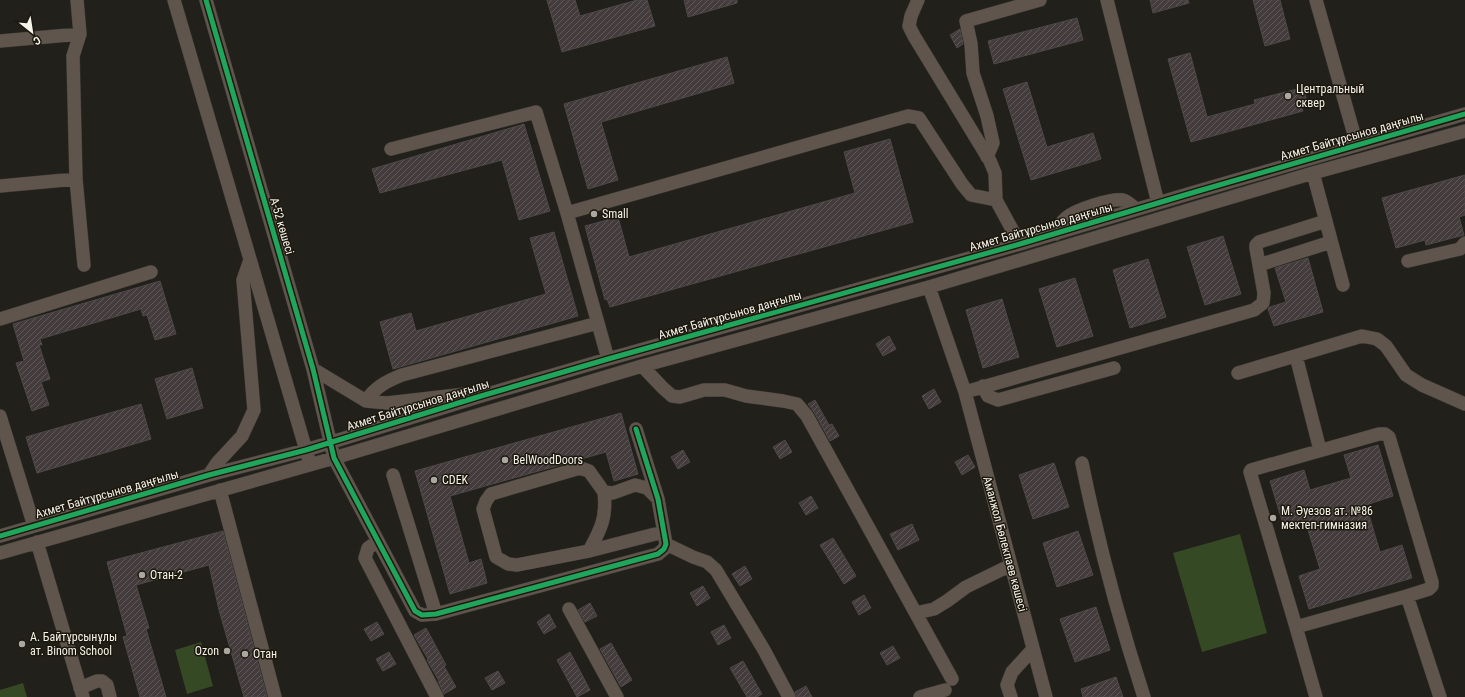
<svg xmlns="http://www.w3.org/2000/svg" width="1465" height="697" font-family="'Roboto Condensed',sans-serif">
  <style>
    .pitch { fill: #354924 }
    .building { fill: url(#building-hatch); stroke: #4c4948 }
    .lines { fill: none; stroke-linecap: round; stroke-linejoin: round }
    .minor-casing { stroke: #3f3d38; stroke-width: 14 }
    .minor { stroke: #60554d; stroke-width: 13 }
    .cycleway-casing { stroke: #1c180d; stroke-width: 8 }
    .cycleway { stroke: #20a55d; stroke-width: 5 }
    .poi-dot { fill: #aba8a1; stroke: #1c180d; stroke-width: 1.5 }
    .labels { text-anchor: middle; stroke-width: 3; stroke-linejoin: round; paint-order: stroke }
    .poi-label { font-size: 12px; fill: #f5f2ea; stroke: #1c180d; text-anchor: start }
    .street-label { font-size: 12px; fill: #f5f2ea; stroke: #1c180d }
  </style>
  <defs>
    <pattern id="building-hatch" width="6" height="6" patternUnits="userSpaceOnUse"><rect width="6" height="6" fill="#443b3d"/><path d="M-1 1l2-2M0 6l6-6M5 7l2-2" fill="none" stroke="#605859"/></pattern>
  </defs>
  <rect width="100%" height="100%" fill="#22201a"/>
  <!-- pitch -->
  <path class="pitch" d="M1240 534 1267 633 1202 652 1173 553Z
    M201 642 213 686 187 694 175 650Z
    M23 683 27 697H0V690Z"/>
  <!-- building -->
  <path class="building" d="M547 0H575L580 16 637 0H647L655 26 562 52Z
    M684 0H737V3L688 17Z
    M1150 0H1188L1189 3 1153 13Z
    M1253 0H1280L1290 39 1265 46Z
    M1077 18 1083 40 994 64 988 41Z
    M960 29 963 44 957 48 950 35Z
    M1190 53 1207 117 1255 104 1254 100 1297 89 1298 91 1304 90 1308 106 1302 108 1303 111 1191 142 1168 59Z
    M727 57 734 83 601 122 618 180 588 189 564 104Z
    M1027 82 1047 147 1093 133 1101 159 1031 180 1003 89Z
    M524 124 550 211 519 220 502 160 380 193 372 169Z
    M890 139 913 222 610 307 607 299 605 300 585 226 618 217 629 257 855 193 844 152Z
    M1465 175V215L1459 217 1464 235 1426 245 1425 240 1396 248 1382 198Z
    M554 232 578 316 393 369 380 322 411 313 416 331 546 294 530 238Z
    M1223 236 1241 294 1205 305 1187 247Z
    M1308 258 1323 312 1274 326 1268 309 1270 307 1286 302 1275 268Z
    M1148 259 1166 317 1130 328 1113 270Z
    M1075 278 1093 336 1057 347 1039 289Z
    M160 281 176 334 155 340 147 315 143 316 141 309 40 339 42 345H39L50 379 41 382 49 405 32 411 16 363 24 361 13 324Z
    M1002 299 1019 357 983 368 966 310Z
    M889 336 896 349 883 356 876 344Z
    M192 368 203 408 167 419 155 379Z
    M934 389 941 402 929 409 922 396Z
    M815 400 829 425 832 424 839 436 830 441 814 412 808 404Z
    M141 404 151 439 37 473 26 437Z
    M621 413 638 474 614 481 606 452 450 496 469 563 481 559 487 583 450 594 415 471Z
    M785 440 792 452 780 459 773 447Z
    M1378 445 1393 496 1366 505 1380 552 1402 545 1412 578 1309 609 1299 576 1320 569 1305 520 1284 527 1270 481 1304 470 1310 490 1351 478 1344 455Z
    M683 450 690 462 678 469 671 457Z
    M968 455 975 467 962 475 955 462Z
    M1054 463 1069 507 1033 519 1019 475Z
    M811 496 818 508 806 515 799 503Z
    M912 524 919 540 898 550 890 534Z
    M223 531 267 697H244L219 610 209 565 136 585 149 628 146 629 166 697H140L123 637 127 636 107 562Z
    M1078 531 1093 575 1057 587 1043 543Z
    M833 538 856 576 844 584 820 545Z
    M745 566 752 579 740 586 732 574Z
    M703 586 710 598 697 606 690 593Z
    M864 595 871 608 859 615 852 602Z
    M590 603 597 616 585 622 578 610Z
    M1096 607 1110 650 1075 662 1060 619Z
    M549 614 556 627 544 634 537 622Z
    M377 622 384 634 371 641 364 629Z
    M724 625 731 638 718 645 711 632Z
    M426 628 446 665 444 666 456 687 444 694 438 681H439L427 660 428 659 414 635Z
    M611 643 632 680 621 687 600 649Z
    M893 646 900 658 887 665 880 653Z
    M389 652 396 664 383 671 376 659Z
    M570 652 590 690 577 697 557 660Z
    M743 661 762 694 757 697H747L730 668Z
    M498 671 505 683 492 690 485 678Z
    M1116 677 1123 697H1083L1081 689Z
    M806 686 812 697H797L795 692Z"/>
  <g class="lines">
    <defs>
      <path id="minor" d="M77 0 80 34 73 56 76 179 84 265
        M174 0 308 457
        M206 0 313 369 334 458 415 611 422 615 436 614 658 554 664 549 666 544 658 499 636 429
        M918 0 911 16 909 26 914 36 990 161 995 173 996 200 1020 244
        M1107 0 1158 203
        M1316 0 1357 145
        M0 41 80 34
        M391 149 536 112 567 213
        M987 157 993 143 987 116 973 73 971 44 966 21 1040 0
        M1313 173 1343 285
        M0 186 76 179
        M1056 234C1058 228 1061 222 1066 218 1075 210 1111 198 1123 200 1128 201 1132 206 1136 209
        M1408 261 1460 249 1465 243
        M1259 265 1331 242
        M929 287 965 392 1046 697
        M0 319 151 272
        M1296 356 1320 450
        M608 359 567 213 908 116 919 118 962 184 971 195 996 200
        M642 366 663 388 672 396 680 397 704 390H725L746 396 783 401 797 404 807 416 952 679
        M313 369 366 401 387 403 466 394 471 395
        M1238 373 1362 336 1377 339 1386 346 1406 375 1422 385 1465 404
        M983 386 988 396 998 400 1114 368
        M965 392 1254 310 1263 303 1264 293 1256 248V245L1259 242 1326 221
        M366 401C375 387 387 381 402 375L598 323
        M0 416 34 526
        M1082 463C1098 542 1119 620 1144 697
        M209 475 217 463 242 436 254 410 243 280 250 260
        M393 475 436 614
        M220 490 275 697
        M658 499 647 488 635 485 613 493 604 492 589 471 580 468 491 494 486 501 483 509 496 557 508 564 517 565 589 551 663 532
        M0 536 209 475 306 450 481 396 608 359 1020 244 1195 192 1465 114
        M378 541 368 548 365 558 437 697
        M37 542 83 697
        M666 544 693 557 707 562 716 570 764 650 789 697
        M589 551C601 529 607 517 604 492
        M0 553 334 458 642 366 929 287 1313 173 1465 131
        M569 609 617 697
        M916 613 934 609 947 601 966 587 1011 565
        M1296 627 1250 472 1251 470 1379 434H1385L1389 437 1432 582V586L1429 589 1407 596
        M80 688 97 681H102L107 685 110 697
        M920 697 945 690
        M1011 697 1007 685 1012 672 1033 649
        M1316 697 1296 627 1407 596 1440 697"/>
    </defs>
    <!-- minor casing -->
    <use href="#minor" class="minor-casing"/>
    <!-- minor -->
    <use href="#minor" class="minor"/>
    <defs>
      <path id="cycleway" d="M206 0 313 369 334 458 415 611 422 615 436 614 658 554 664 549 666 544 658 499 636 429
        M0 536 209 475 306 450 481 396 608 359 1020 244 1195 192 1465 114"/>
    </defs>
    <!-- cycleway casing -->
    <use href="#cycleway" class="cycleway-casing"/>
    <!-- cycleway -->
    <use href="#cycleway" class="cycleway"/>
  </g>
  <!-- markers -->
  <g class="poi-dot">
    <circle cx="1288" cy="96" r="4"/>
    <circle cx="594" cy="214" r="4"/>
    <circle cx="505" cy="460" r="4"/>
    <circle cx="434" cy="480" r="4"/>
    <circle cx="1273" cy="518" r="4"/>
    <circle cx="142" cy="575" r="4"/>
    <circle cx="22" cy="644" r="4"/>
    <circle cx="227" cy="651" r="4"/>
    <circle cx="245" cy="654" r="4"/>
  </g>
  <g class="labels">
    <!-- poi labels -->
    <g class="poi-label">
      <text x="1296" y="93">Центральный<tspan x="1296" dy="14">сквер</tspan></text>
      <text x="602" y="218">Small</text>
      <text x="513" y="464">BelWoodDoors</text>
      <text x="442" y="484">CDEK</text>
      <text x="1281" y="515">М. Әуезов ат. №86<tspan x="1281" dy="14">мектеп-гимназия</tspan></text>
      <text x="150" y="579">Отан-2</text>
      <text x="30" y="641">А. Байтұрсынұлы<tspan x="30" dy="14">ат. Binom School</tspan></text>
      <text x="219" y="655" text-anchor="end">Ozon</text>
      <text x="253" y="658">Отан</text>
    </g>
    <!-- street labels -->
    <g class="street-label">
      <text transform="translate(1352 136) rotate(-16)" y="4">Ахмет Байтұрсынов даңғылы</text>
      <text transform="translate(282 226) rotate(74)" y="4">А-52 көшесі</text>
      <text transform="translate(1041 227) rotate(-16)" y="4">Ахмет Байтұрсынов даңғылы</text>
      <text transform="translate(730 315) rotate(-16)" y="4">Ахмет Байтұрсынов даңғылы</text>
      <text transform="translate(418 405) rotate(-17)" y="4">Ахмет Байтұрсынов даңғылы</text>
      <text transform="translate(107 494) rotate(-16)" y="4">Ахмет Байтұрсынов даңғылы</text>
      <text transform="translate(1005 544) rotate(75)" y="4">Аманжол Бөлекпаев көшесі</text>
    </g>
  </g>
  <!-- north arrow -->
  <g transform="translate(32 32) rotate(150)" stroke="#1c180d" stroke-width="3" paint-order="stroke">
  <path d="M0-3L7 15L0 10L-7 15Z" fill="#f5f2ea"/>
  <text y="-6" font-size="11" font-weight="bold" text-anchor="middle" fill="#f5f2ea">С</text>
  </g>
</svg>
